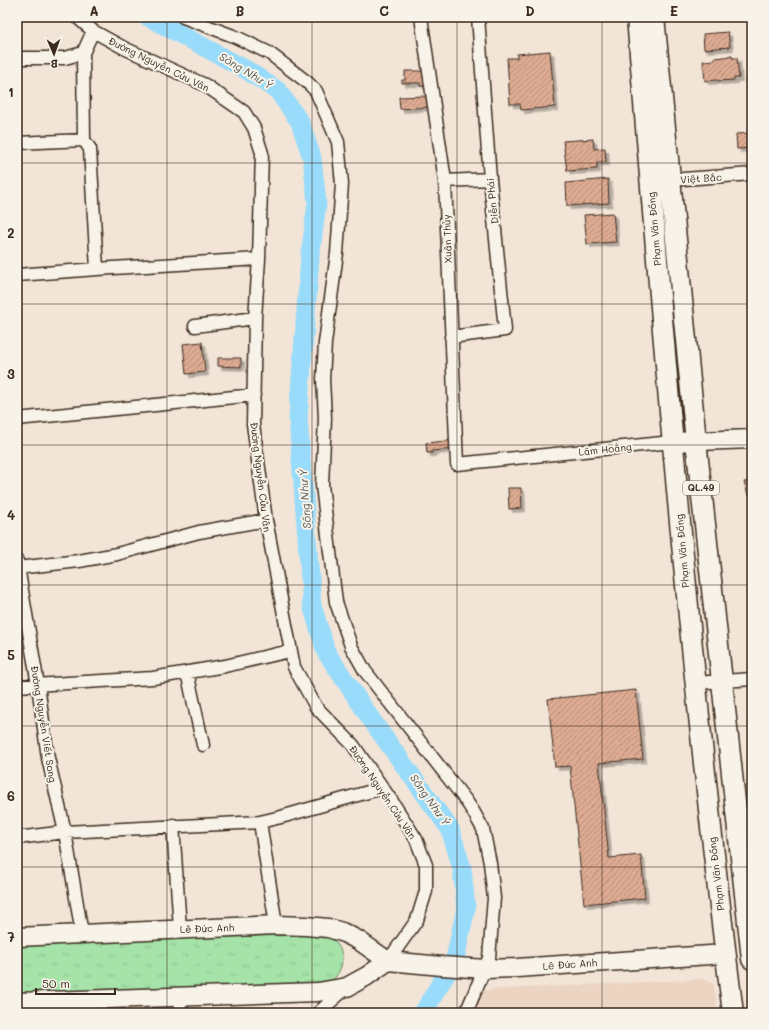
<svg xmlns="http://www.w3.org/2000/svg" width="769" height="1030" font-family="Mali,sans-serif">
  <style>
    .built { fill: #ecd4c2 }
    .grass { fill: url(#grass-tufts); stroke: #708664 }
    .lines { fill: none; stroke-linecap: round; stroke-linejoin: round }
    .river { stroke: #99dbfb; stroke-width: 19 }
    .building { fill: url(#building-hatch); stroke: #3b2a1e; filter: url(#shadow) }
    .street-casing { stroke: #3b2a1e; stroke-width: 15 }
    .secondary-casing { stroke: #3b2a1e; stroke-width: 21 }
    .primary-casing { stroke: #3b2a1e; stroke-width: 23 }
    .street { stroke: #f7f3e8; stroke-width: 12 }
    .secondary { stroke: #f7f3e8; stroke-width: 18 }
    .primary { stroke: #f7f3e8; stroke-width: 20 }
    .grid { fill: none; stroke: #3b2a1e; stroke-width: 1; stroke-opacity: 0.55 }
    .labels { text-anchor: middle; stroke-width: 4; stroke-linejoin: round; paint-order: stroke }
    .shield { fill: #f7f3e8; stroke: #73665b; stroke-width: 1 }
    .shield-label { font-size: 9px; font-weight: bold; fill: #3b2a1e }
    .street-label { font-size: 10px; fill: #3b2a1e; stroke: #f7f3e8 }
    .water-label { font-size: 11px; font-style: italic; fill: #525655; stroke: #f7f3e8 }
    .neatline { fill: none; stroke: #3b2a1e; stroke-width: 1.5 }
    .grid-label { font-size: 13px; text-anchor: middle; font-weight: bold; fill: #3b2a1e }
  </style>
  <defs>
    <pattern id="grass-tufts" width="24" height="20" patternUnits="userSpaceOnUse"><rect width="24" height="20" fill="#a6e3a9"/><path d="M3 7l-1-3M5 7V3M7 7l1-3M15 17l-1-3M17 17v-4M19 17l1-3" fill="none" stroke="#90c391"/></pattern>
    <pattern id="building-hatch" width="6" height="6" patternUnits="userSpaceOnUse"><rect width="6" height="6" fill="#deab92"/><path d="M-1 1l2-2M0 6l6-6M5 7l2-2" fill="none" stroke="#b58b77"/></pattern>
    <filter id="shadow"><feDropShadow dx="3.5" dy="3.5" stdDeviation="0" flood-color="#0004"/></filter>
  </defs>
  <rect width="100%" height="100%" fill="#f2e5d7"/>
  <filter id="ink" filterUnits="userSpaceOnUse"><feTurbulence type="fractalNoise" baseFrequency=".025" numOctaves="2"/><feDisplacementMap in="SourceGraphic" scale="8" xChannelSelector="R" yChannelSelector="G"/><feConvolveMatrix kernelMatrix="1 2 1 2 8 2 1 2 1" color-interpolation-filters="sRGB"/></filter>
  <g filter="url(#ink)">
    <!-- built -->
    <path class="built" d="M704 979 714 984 718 1013H471L482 990Z"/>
    <!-- grass -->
    <path class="grass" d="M312 934C319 935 328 935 333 940 348 952 343 975 328 983L17 997V945Z"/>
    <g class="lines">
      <!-- river -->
      <path class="river" d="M148 17 245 69 278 91 300 122 312 158 317 203 310 257 298 418 312 605 326 652 373 722 450 829 462 868 466 908 455 959 423 1013"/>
    </g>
    <!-- building -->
    <path class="building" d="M728 32 730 47 704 49 703 34Z
      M550 51 555 107 521 110 520 104H510L507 58H517V54Z
      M732 56V58H737L739 78H734V80L718 81 717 80 705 81 703 61 715 60V58Z
      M405 71H424L427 86H420V83H402V80H405Z
      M428 96 429 107 400 109 399 97Z
      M752 133V148L737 149 736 134Z
      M593 139 594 149 605 148 606 162H597V169L567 171 563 141Z
      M608 179 609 203 567 206 566 183Z
      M613 213 616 242 587 244 584 215Z
      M202 342 205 372 186 374 183 344Z
      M218 358H241V367L218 366Z
      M455 440V449L432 451V453H427L426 443Z
      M752 481V495H748L744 482Z
      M508 488H521L522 508 509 509Z
      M636 690 643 759 599 763 609 858 641 855 645 898 584 904 570 766 555 767 548 699Z
      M627 1009V1013H556Z"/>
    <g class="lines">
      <defs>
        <path id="street" d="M77 17 93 31 124 48 205 85 244 112 254 128 262 153 259 259 255 318 253 424 266 520 294 667 316 707 353 745 393 803 416 839 426 865V891L417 920 388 961
          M183 17 236 37 269 53 307 82 316 91 338 142 342 184 337 253 325 343 323 379 325 418 322 485 336 602 351 646 365 671 464 798 473 811 483 829 490 863 494 898 489 958 466 1013
          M421 17 445 181 457 464 672 442
          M83 53 84 140
          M17 58H65L83 53 93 31
          M17 143 84 140 90 149 97 269
          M663 179 670 180 752 174
          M445 181 490 179
          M17 275 97 269 259 259
          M195 326 255 318
          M451 337 505 330 490 179 478 17
          M17 419 254 395
          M17 561 38 685 48 758 65 832 82 934
          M17 568 79 561 117 554 199 532 266 520
          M187 672 203 745
          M695 683 752 679
          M17 686 153 678 225 666 290 651
          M260 822 276 925
          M173 825 180 929
          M17 838 65 832 260 822 281 817 382 788
          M179 997 180 1013
          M81 1000 84 1013
          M318 1013 345 989"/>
        <path id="secondary" d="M672 442 752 439
          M17 937 276 925 306 926 328 928 342 932 358 940 388 961 442 966 486 969 517 968 725 954
          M17 1002 318 992 347 987 367 976 388 961"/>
        <path id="primary" d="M637 17C664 350 691 682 733 1013
          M654 17 696 441 752 959"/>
      </defs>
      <!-- street casing -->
      <use href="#street" class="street-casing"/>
      <!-- secondary casing -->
      <use href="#secondary" class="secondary-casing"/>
      <!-- primary casing -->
      <use href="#primary" class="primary-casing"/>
      <!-- street -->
      <use href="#street" class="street"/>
      <!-- secondary -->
      <use href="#secondary" class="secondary"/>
      <!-- primary -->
      <use href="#primary" class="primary"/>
    </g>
  </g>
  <!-- grid -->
  <path class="grid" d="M167 17V1013M312 17V1013M457 17V1013M602 17V1013M17 163H752M17 304H752M17 445H752M17 585H752M17 726H752M17 867H752"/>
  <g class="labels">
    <!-- shield labels -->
    <rect class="shield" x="683" y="481" width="36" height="14" rx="3"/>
    <g class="shield-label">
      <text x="701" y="491">QL.49</text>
    </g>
    <!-- street labels -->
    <g class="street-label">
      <text transform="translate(159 64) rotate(26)" y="4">Đường Nguyễn Cửu Vân</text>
      <text transform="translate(701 178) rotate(-4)" y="4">Việt Bắc</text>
      <text transform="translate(492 201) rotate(-96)" y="4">Diễn Phái</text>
      <text transform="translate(654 229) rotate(-95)" y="4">Phạm Văn Đồng</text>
      <text transform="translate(447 239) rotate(-92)" y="4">Xuân Thủy</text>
      <text transform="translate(605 449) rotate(-6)" y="4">Lâm Hoằng</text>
      <text transform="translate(261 477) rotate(83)" y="4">Đường Nguyễn Cửu Vân</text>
      <text transform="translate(682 551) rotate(-95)" y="4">Phạm Văn Đồng</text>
      <text transform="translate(44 724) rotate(81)" y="4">Đường Nguyễn Viết Song</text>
      <text transform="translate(383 792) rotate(56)" y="4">Đường Nguyễn Cửu Vân</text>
      <text transform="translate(716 874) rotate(-97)" y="4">Phạm Văn Đồng</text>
      <text transform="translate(207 928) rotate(-2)" y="4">Lê Đức Anh</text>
      <text transform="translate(570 964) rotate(-4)" y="4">Lê Đức Anh</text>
    </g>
    <!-- water labels -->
    <g class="water-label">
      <text transform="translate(246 71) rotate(31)" y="4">Sông Như Ý</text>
      <text transform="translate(305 499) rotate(-94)" y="4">Sông Như Ý</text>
      <text transform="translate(430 800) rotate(55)" y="4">Sông Như Ý</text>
    </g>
  </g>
  <!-- margin -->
  <rect width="769" height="1030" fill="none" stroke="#f7f3e8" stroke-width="44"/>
  <!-- north arrow -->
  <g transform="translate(54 54) rotate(178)" stroke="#f7f3e8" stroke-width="3" paint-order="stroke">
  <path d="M0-3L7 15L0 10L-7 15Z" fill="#3b2a1e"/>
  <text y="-6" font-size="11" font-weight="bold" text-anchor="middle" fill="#3b2a1e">B</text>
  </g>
  <!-- scale -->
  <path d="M36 988v6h79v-6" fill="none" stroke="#3b2a1e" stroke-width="2"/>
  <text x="42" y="988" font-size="12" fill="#3b2a1e" stroke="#f7f3e8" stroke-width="3" paint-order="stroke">50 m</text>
  <rect x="22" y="22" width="725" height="986" class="neatline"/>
  <g class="grid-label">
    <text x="94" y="16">A</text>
    <text x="240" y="16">B</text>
    <text x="384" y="16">C</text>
    <text x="530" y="16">D</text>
    <text x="674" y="16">E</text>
    <text x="11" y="97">1</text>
    <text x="11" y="238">2</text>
    <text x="11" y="379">3</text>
    <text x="11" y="520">4</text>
    <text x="11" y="660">5</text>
    <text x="11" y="801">6</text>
    <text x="11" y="942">7</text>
  </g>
</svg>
